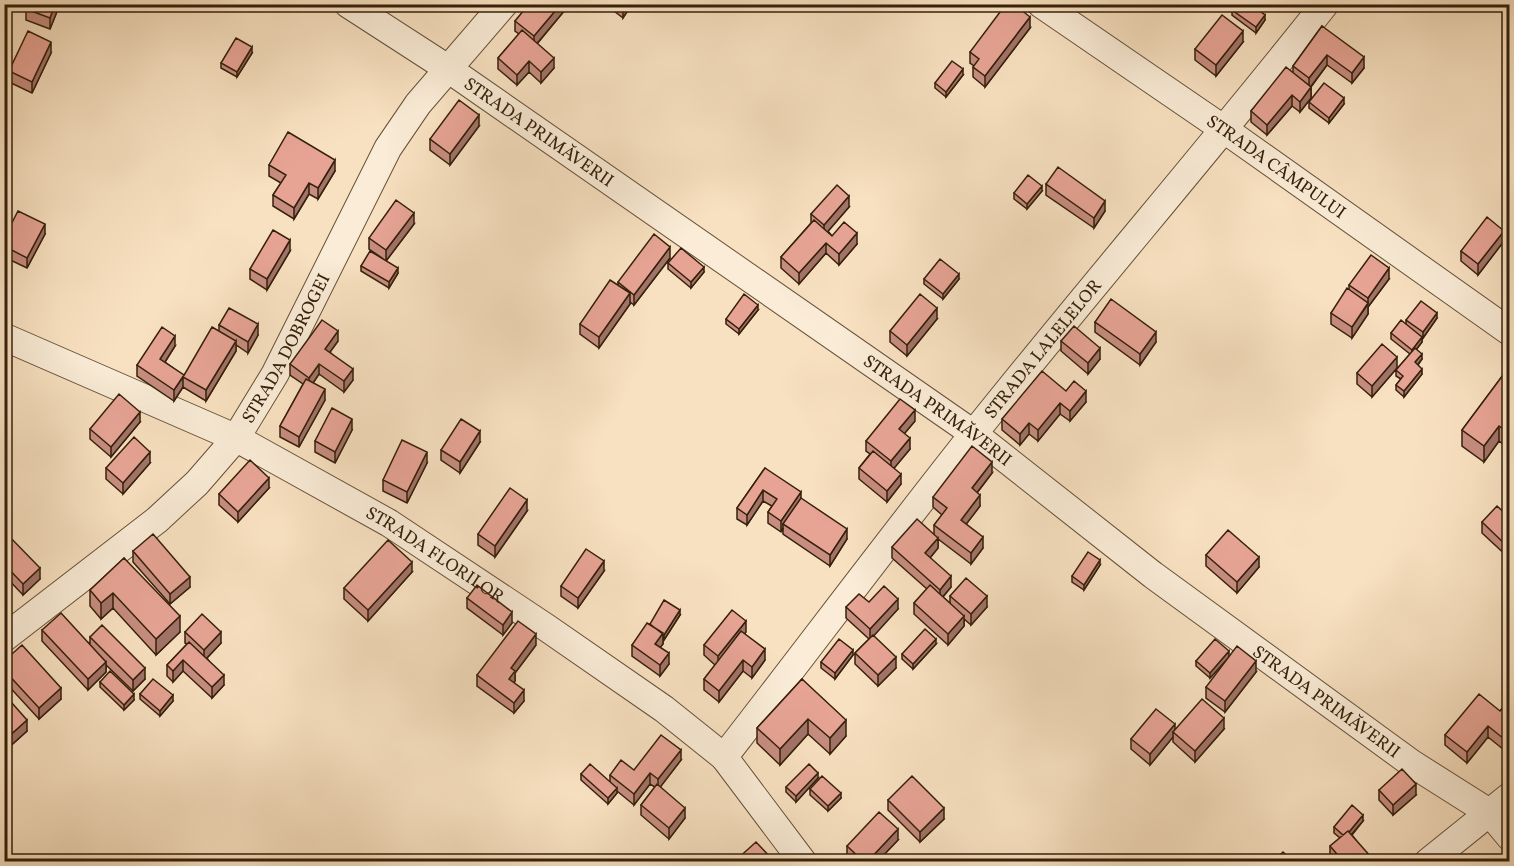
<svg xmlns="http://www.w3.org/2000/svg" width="1514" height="866" font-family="Vollkorn,serif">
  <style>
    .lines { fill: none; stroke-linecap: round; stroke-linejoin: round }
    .street-casing { stroke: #665038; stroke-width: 29 }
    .street { stroke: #faecd7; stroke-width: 27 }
    .wall { fill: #c78d80; stroke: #35200b; stroke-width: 1.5 }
    .shaded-wall { fill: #a27368; stroke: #35200b; stroke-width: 1.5 }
    .building { fill: #e7a495; stroke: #35200b; stroke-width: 1.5 }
    .labels { text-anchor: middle; stroke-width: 6; stroke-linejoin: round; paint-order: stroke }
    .street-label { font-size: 18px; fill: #35200b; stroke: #faecd7 }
  </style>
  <rect width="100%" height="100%" fill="#f8e1c1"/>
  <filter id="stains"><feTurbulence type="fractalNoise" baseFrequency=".00333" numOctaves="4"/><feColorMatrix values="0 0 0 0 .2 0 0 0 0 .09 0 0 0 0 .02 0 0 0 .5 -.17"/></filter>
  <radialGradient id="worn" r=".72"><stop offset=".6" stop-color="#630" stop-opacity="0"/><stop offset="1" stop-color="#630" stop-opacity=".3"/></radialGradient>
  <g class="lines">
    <defs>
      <g id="street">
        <path id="s1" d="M348 4 447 68 974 434 1153 575 1411 763 1490 813 1510 837"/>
        <path id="s2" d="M1041 4 1225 130 1510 332"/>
        <path id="s3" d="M4 337 236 438 389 523 547 628 664 709 724 757 803 862"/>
        <path id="s4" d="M4 638 157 520 197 483 236 438 275 374 388 148 418 104 504 4"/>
        <path id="s5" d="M724 757C808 649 890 539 975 432 1090 288 1210 149 1325 4"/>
        <path d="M1428 862 1510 796"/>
      </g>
    </defs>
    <!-- street casing -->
    <use href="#street" class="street-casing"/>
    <!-- street -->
    <use href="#street" class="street"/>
  </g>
  <!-- wall -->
  <path class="wall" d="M28 4H60L50 29 26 20V9Z
    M565 4V10L537 44 554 68 541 83 529 72 517 85 498 69V58L519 34 515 31V21Z
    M605 4H632L623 18Z
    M1232 10 1265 20 1256 33 1232 15Z
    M1322 26 1364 68 1352 83 1327 65 1311 87V98L1300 112 1292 106 1267 135 1251 122V111L1293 72V66Z
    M1030 28 985 87 973 77V67L974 66 970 63V52Z
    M1243 42 1216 76 1195 60V49Z
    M51 53 32 93 9 82V71Z
    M252 53 237 77 221 68V63Z
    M963 75 946 97 935 88V83Z
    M1309 102 1344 104 1329 123 1309 108Z
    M479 126 450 165 430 150V139Z
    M269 165 335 171 318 199 309 194 294 219 273 206V195L281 183 269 176Z
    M1046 184 1105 211 1094 228 1046 195Z
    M1042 191 1027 209 1014 199V193Z
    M849 207 828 231 832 236 857 244 839 265 826 253 799 284 781 268V257L811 223V214Z
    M414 224 386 261 398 273 389 288 361 271V266L382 258 369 249V238Z
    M45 234 27 268 4 257V238Z
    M1504 241 1478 275 1461 261V251Z
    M290 251 267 290 250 279V269Z
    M670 258 634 305 630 302V304L599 348 580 334V324L618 285V282Z
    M668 263 704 272 691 288 668 269Z
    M924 279H959L943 299 924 284Z
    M1389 279 1368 307V314L1352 338 1331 324V313L1349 290V285Z
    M758 310 739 334 726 324V319Z
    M1437 318 1423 338 1422 337V342L1416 350 1422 359 1418 365 1422 374 1404 397 1396 390V385L1401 379 1396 376V370L1410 354 1391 339V333L1406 324V320Z
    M937 319 907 356 890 342V331Z
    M1095 322 1156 342 1140 365 1095 332Z
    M219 325 258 335 248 353 236 345V351L206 401 183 387 174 401 137 376V365L175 346 165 362 184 376 219 331Z
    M338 341 330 352 353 380 344 392 319 374 313 383 325 400 299 447 280 437V426L303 384 290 375V364Z
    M1061 341 1100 359 1088 374 1061 351Z
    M1509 367V449L1499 441 1484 462 1462 446V430Z
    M1397 368 1372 397 1357 384V373Z
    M1066 391 1086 402 1070 421 1060 414 1038 441 1029 434 1020 445 1002 430V419Z
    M915 421 904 434 910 449 894 468 901 484 887 502 859 479V468L870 454 866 451V441Z
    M140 422 111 457 90 439V429Z
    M352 430 335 463 315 452V441Z
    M480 442 460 473 441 460V450Z
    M150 463 123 494 106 479V468Z
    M427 463 407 503 383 491V480Z
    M765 468 847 539 830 566 783 534V528L781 532 768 523V512L772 506 763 501 747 525 737 519V508Z
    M992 473 977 493 980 506 966 524 983 548 971 564 938 539V548L930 558 951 587 943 597 950 603V596L987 607 971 625 964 619V626L948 645 914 614V603L927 589 892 558V547L934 534V525L942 515 933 507V497Z
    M269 488 238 522 219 505V494Z
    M527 511 495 557 478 545V534Z
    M1509 517V558L1482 533V522Z
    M4 531 40 579 23 595 4 575Z
    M133 551 190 587 170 604 133 562Z
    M1206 555 1259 567 1237 593 1206 566Z
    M124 558 180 632 156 655 113 608 101 619 90 606V590Z
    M1100 565 1084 590 1072 582V576Z
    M604 571 578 608 561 596V586Z
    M412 572 368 621 344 599V588Z
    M467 598 512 623 503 635 467 608Z
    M869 602 898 609 873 635 896 668 878 686 855 664V653L869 639 846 618V607Z
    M680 615 664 640 663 639V644L660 647 669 664 660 676 632 656V645L650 624Z
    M42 630 90 643V637L145 679 133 691 106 665V672L88 690 42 641Z
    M185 632 221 643 207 658 224 685 212 698 183 671 173 682 167 676V665L187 644 185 643Z
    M746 632 744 633 765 660 752 678 743 671 719 702 704 690V679L715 665 704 655V645Z
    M936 644 913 669 902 659V654Z
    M536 645 515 673V681L514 683 524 701 514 713 477 686V675Z
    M853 655 835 679 821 668V662Z
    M1229 657 1210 678 1196 666V661Z
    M4 661 61 699 39 719 4 681Z
    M1256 672 1225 712 1206 698V687Z
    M802 679 846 736 830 754 808 734 780 765 757 743V728Z
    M100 682 134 700 124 710 100 687Z
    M4 694 27 731 7 749 4 746Z
    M140 694 173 701 160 716 140 699Z
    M1509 700V754L1488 737 1467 763 1445 745V735L1500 711Z
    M1175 729H1224L1195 762 1173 742V737L1150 765 1131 749V739Z
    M681 760 660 787 685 818 669 839 641 815V805L655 787 650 784 634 805 617 791V793L608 804 581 780V774L610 782V775Z
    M818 778 796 802 786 792V787Z
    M810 789 841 798 828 811 810 795Z
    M1379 790 1416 795 1393 815 1379 800Z
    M888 800 944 819 920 842 888 810Z
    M1363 821 1352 835 1371 861H1334L1330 857V846L1340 838 1334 833V827Z
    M898 840 878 861H852L847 857V846Z"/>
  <!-- shaded-wall -->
  <path class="shaded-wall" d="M55 4H60L50 29V18Z
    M561 4H565V10L534 47V36Z
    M624 4H632L623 18V7Z
    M1265 15V20L1256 33V27Z
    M1030 17V28L985 87V76Z
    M1243 31V42L1216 76V65Z
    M51 42V53L32 93V82Z
    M252 47V53L237 77V72Z
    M1327 55V65L1309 89V78Z
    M1364 57V68L1352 83V73Z
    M554 58V68L541 83V72Z
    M529 61V72L517 85V75Z
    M963 69V75L946 97V92Z
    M1311 87V98L1300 112V102Z
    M1292 95V106L1267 135V125Z
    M1344 98V104L1329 123V118Z
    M479 115V126L450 165V154Z
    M335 160V171L318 199V188Z
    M309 183V194L294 219V208Z
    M1042 186V191L1027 209V204Z
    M849 196V207L824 236V225Z
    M1105 201V211L1094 228V218Z
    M414 213V224L386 261V250Z
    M45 224V234L27 268V258Z
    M1504 231V241L1478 275V264Z
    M857 233V244L839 265V254Z
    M290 240V251L267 290V279Z
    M826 243V253L799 284V273Z
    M670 247V258L634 305V295Z
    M704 267V272L691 288V282Z
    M398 268V273L389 288V282Z
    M1389 268V279L1368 307V314L1352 338V327L1368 304V298Z
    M959 274V279L943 299V294Z
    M630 293V304L599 348V337Z
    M758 305V310L739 334V329Z
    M937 308V319L907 356V345Z
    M1437 313V318L1423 338V332Z
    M258 324V335L248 353V342Z
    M338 331V341L325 359V349Z
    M1156 332V342L1140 365V354Z
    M175 336V346L160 370V359Z
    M1422 337V342L1412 355V350Z
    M236 341V351L206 401V390Z
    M1100 348V359L1088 374V363Z
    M1422 354V359L1415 368V362Z
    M1397 357V368L1372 397V386Z
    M319 364V374L309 389V378Z
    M353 369V380L344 392V381Z
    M1422 369V374L1404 397V391Z
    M183 377V387L174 401V390Z
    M325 389V400L299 447V437Z
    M1086 391V402L1070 421V411Z
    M1060 403V414L1038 441V430Z
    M915 410V421L899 440V429Z
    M140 412V422L111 457V447Z
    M352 419V430L335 463V452Z
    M1029 423V434L1020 445V434Z
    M1499 426V441L1484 462V446Z
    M480 431V442L460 473V462Z
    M910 438V449L891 472V461Z
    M150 452V463L123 494V483Z
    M427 452V463L407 503V492Z
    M992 462V473L972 499V488Z
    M901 474V484L887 502V491Z
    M269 478V488L238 522V512Z
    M763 490V501L747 525V515Z
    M801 492V503L783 524V528L781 532V521Z
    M980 495V506L961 531V520Z
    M527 500V511L495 557V546Z
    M847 529V539L830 566V555Z
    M983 537V548L971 564V553Z
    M938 538V548L925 564V553Z
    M1259 557V567L1237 593V582Z
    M1100 560V565L1084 590V585Z
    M604 561V571L578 608V598Z
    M412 562V572L368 621V610Z
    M40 568V579L23 595V584Z
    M951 576V587L940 600V590Z
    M190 577V587L170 604V594Z
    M113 593V608L101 619V603Z
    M987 596V607L971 625V614Z
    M898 599V609L870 640V629Z
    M680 610V615L664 640V635Z
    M512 612V623L503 635V625Z
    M180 616V632L156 655V639Z
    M964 616V626L948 645V634Z
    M746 621V632L718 666V656Z
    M221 632V643L204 661V650Z
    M663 633V644L655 654V644Z
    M536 634V645L515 673V681L509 689V679L511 668Z
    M936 639V644L913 669V664Z
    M765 649V660L752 678V667Z
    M853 650V655L835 679V673Z
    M1229 651V657L1210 678V673Z
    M669 653V664L660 676V665Z
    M896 657V668L878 686V675Z
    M183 660V671L173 682V671Z
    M743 660V671L719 702V691Z
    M1256 661V672L1225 712V701Z
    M106 662V672L88 690V679Z
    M145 668V679L133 691V680Z
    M224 675V685L212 698V687Z
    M61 688V699L39 719V708Z
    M524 690V701L514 713V703Z
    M134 694V700L124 710V705Z
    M173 695V701L160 716V711Z
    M1224 718V729L1195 762V751Z
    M808 719V734L780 765V749Z
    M27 720V731L7 749V738Z
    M846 720V736L830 754V738Z
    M1175 724V733L1173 732V737L1150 765V754Z
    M1488 726V737L1467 763V752Z
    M681 750V760L658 790V779Z
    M650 773V784L634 805V794Z
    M818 773V778L796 802V796Z
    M1416 784V795L1393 815V805Z
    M617 788V793L608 804V798Z
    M841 793V798L828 811V806Z
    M685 808V818L669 839V828Z
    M944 808V819L920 842V832Z
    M1363 815V821L1345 842V837Z
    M898 829V840L878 861H868Z"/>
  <!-- building -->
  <path class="building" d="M28 4H55L50 18 26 9Z
    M529 4H561L534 36 515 21Z
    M1006 4H1014L1030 17 985 76 973 67 979 59 970 52Z
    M1236 4H1251L1265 15 1256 27 1232 10Z
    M1222 15 1243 31 1216 65 1195 49Z
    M1322 26 1364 57 1352 73 1327 55 1309 78 1293 66Z
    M522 30 554 58 541 72 529 61 517 75 498 58Z
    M28 31 51 42 32 82 9 71Z
    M236 38 252 47 237 72 221 63Z
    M952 61 963 69 946 92 935 83Z
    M1286 67 1311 87 1300 102 1292 95 1267 125 1251 111Z
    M1324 83 1344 98 1329 118 1309 102Z
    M459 100 479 115 450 154 430 139Z
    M288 132 335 160 318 188 309 183 294 208 273 195 286 175 269 165Z
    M1058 167 1105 201 1094 218 1046 184Z
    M1028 175 1042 186 1027 204 1014 193Z
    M837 185 849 196 824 225 811 214Z
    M396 200 414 213 386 250 369 238Z
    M18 211 45 224 27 258 4 246V238Z
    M1487 217 1504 231 1478 264 1461 251Z
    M814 220 832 236 844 222 857 233 839 254 826 243 799 273 781 257Z
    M273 230 290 240 267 279 250 269Z
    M654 234 670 247 634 295 618 282Z
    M681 248 704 267 691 282 668 263Z
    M370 251 398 268 389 282 361 266Z
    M1371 255 1389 268 1368 298 1349 285Z
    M940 259 959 274 943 294 924 279Z
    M610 280 630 293 599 337 580 324Z
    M1347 288 1368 303 1352 327 1331 313Z
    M744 294 758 305 739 329 726 319Z
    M920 294 937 308 907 345 890 331Z
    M1111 299 1156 332 1140 354 1095 322Z
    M1421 301 1437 313 1423 332 1406 320Z
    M229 308 258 324 248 342 219 325Z
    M322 320 338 331 325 349 353 369 344 381 319 364 309 378 290 364Z
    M1401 320 1422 337 1412 350 1391 333Z
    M1074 326 1100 348 1088 363 1061 341Z
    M162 327 175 336 160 359 184 375 174 390 137 365Z
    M212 327 236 341 206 390 183 377Z
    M1382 344 1397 357 1372 386 1357 373Z
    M1415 348 1422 354 1415 362 1422 369 1404 391 1396 385 1403 376 1396 370Z
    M1509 367V433L1499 426 1484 446 1462 430Z
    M1042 371 1066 391 1074 381 1086 391 1070 411 1060 403 1038 430 1029 423 1020 434 1002 419Z
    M306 379 325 389 299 437 280 426Z
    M119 394 140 412 111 447 90 429Z
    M900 399 915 410 899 429 910 438 891 461 866 441Z
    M332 408 352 419 335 452 315 441Z
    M461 419 480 431 460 462 441 450Z
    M134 437 150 452 123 483 106 468Z
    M402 440 427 452 407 492 383 480Z
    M972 446 992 462 972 488 980 495 961 520 983 537 971 553 934 525 947 508 933 497Z
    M873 451 901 474 887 491 859 468Z
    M250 460 269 478 238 512 219 494Z
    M765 468 801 492 781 521 768 512 777 499 763 490 747 515 737 508Z
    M510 488 527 500 495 546 478 534Z
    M801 498 847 529 830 555 783 524Z
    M1497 506 1509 517V548L1482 522Z
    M917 519 938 538 925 553 951 576 940 590 892 547Z
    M1228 530 1259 557 1237 582 1206 555Z
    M4 531 40 568 23 584 4 564Z
    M153 534 190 577 170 594 133 551Z
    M388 540 412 562 368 610 344 588Z
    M586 549 604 561 578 598 561 586Z
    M1088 552 1100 560 1084 585 1072 576Z
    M124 558 180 616 156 639 113 593 101 603 90 590Z
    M966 578 987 596 971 614 950 596Z
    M477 585 512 612 503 625 467 598Z
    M930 585 964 616 948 634 914 603Z
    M884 586 898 599 870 629 846 607 859 594 869 602Z
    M664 600 680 610 664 635 650 624Z
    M732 610 746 621 718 656 704 645Z
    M61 613 106 662 88 679 42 630Z
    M202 614 221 632 204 650 185 632Z
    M518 621 536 634 511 668 515 671 509 679 524 690 514 703 477 675Z
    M647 623 663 633 655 644 669 653 660 665 632 645Z
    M102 625 145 668 133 680 90 637Z
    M925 629 936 639 913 664 902 654Z
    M741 631 765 649 752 667 743 660 719 691 704 679Z
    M873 635 896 657 878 675 855 653Z
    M839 639 853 650 835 673 821 662Z
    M1215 639 1229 651 1210 673 1196 661Z
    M189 642 224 675 212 687 183 660 173 671 167 665Z
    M22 645 61 688 39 708 4 670V661Z
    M1237 646 1256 661 1225 701 1206 687Z
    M110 671 134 694 124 705 100 682Z
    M153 679 173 695 160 711 140 694Z
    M802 679 846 720 830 738 808 719 780 749 757 728Z
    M4 694 27 720 7 738 4 735Z
    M1479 694 1500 711 1509 700V743L1488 726 1467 752 1445 735Z
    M1202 699 1224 718 1195 751 1173 732Z
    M1156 709 1175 724 1150 754 1131 739Z
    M661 735 681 750 658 779 650 773 634 794 610 775 621 760 634 770Z
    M590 764 617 788 608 798 581 774Z
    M809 764 818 773 796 796 786 787Z
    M1402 769 1416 784 1393 805 1379 790Z
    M822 776 841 793 828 806 810 789Z
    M912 776 944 808 920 832 888 800Z
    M657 784 685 808 669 828 641 805Z
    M1352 805 1363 815 1349 832 1348 831 1343 835 1334 827Z
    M879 812 898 829 868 861H863L847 846Z
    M1348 831 1371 857 1366 861H1343L1330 846Z
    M756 842 774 861H735Z
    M1283 852 1293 861H1274Z"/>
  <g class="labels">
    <!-- street labels -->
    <g class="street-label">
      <text dy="6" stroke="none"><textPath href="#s1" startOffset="230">STRADA PRIMĂVERII</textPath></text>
      <text dy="6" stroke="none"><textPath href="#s2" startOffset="286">STRADA CÂMPULUI</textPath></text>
      <text dy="6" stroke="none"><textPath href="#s4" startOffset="410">STRADA DOBROGEI</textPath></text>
      <text dy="6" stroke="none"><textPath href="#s5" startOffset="518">STRADA LALELELOR</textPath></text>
      <text dy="6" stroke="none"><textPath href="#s1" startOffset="716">STRADA PRIMĂVERII</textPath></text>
      <text dy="6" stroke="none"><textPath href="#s3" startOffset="484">STRADA FLORILOR</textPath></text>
      <text dy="6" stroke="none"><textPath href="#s1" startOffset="1202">STRADA PRIMĂVERII</textPath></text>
    </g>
  </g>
  <!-- margin -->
  <rect width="1514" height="866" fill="none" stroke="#f8e1c1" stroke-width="24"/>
  <rect x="6" y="6" width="1502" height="854" fill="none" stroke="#35200b" stroke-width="3"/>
  <rect x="12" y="12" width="1490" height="842" fill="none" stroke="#35200b" stroke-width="1.5"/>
  <rect width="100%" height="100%" filter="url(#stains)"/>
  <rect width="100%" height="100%" fill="url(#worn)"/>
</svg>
